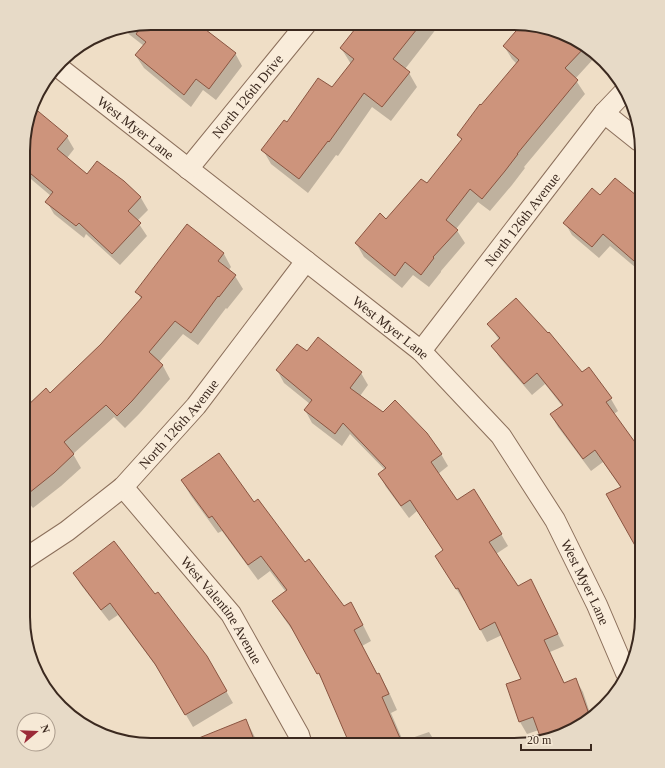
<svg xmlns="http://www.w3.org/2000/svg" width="665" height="768" font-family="Georgia,serif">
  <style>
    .shadow { fill: #0003 }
    .building { fill: #cd947c; stroke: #8a5541 }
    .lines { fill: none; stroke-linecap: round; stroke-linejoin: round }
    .street-casing { stroke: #8b6f5b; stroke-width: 22 }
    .street { stroke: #f9ecda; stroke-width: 20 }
    .labels { text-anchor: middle; stroke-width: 3; stroke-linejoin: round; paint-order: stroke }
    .street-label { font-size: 14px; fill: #3b291f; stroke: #f6e9d6 }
    .rim { fill: none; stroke: #3b291f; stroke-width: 2 }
  </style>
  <rect width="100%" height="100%" fill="#efdec6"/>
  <!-- shadow -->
  <path class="shadow" d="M151 23 235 53 242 66 216 100 203 90 191 107 144 68 136 56 144 46 121 28Z
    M363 24H440L405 69 409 73 417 87 391 121 372 107 338 156 336 155 308 193 271 164 263 150 287 123 332 88 351 64 341 48Z
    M531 24 585 45 596 56 575 79 585 94 524 167 525 168 512 185 490 211 478 202 456 229 465 243 441 271V272L429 287 413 275 402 288 364 257 356 243 386 220 427 185 462 141 458 135 517 64 512 59 504 46Z
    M118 28 109 40 102 34 110 30Z
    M32 108 67 137 74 149 67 158 87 176 124 182 141 198 148 210 137 221 147 236 120 265 86 234 84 238 54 214 47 202 51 196 25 174V126Z
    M600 197 642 201V273L610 246 599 258 572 235 565 223Z
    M187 225 224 254 231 267 228 271 235 276 243 289 227 309 226 308 198 345 183 334 159 362 163 366 170 379 139 414 125 428 114 417 73 454 81 468 61 486 33 508 24 497V410L50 394 101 345 141 299 137 292Z
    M489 324 581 373 588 368 611 399 618 411 614 414 621 488 603 462 591 471 558 427 551 415 563 407 545 384 532 395 500 358 492 346 499 340Z
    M307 353 361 373 368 385 360 396 441 454 448 466 438 474 457 502 501 534 508 546 496 554 517 587 531 580 564 646 550 652 564 683 576 680 583 692 591 716 578 728 542 739 539 730 527 734 520 722 522 680 502 635 487 642 465 600 464 601 443 568 444 551 417 511 409 518 386 487 379 474 385 470 350 434 342 446 312 423 305 410 310 404 284 383 277 370Z
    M182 481 254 504 343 607 360 619 371 641 362 646 378 675 379 674 388 690 397 710 391 713 403 741 429 732 437 745H351L327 689 298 638 283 617 274 601 286 592 270 571 258 580 222 531 218 533 191 496Z
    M74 573 155 595 206 656 233 703 193 727 164 677 118 615 109 621 81 585Z
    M246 720 259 745H196Z"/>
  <!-- building -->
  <path class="building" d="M151 23H197L236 53 209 89 196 79 184 95 135 55 146 42 136 34 143 24Z
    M359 24H421L393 59 410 72 382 107 364 93 329 142 328 141 299 179 261 150 284 120 287 122 318 78 332 87 354 59 340 48Z
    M522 24H531L585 45 586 46 565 68 578 80 517 154H518L505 171 482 199 470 189 446 220 458 230 433 257 434 258 421 275 405 262 395 276 355 243 380 213 386 219 421 179 427 183 462 139 457 135 480 104 481 105 519 60 503 46Z
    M33 107 68 136 57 149 87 174 97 161 124 181 141 197 128 211 141 223 112 254 79 223 76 226 45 202 53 192 25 169V126Z
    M615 178 642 200V268L603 234 592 247 563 223 592 188 600 195Z
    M187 224 224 253 218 261 236 275 219 297 218 296 191 333 175 321 149 352 163 365 132 401 117 416 106 405 64 442 74 454 54 473 24 497V409L46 388 50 393 101 344 142 297 135 292Z
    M516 298 548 333 549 332 582 372 589 367 612 398 606 402 642 452V558L606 494 621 487 595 450 583 459 550 414 563 405 537 373 524 384 491 346 500 338 487 324Z
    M318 337 362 372 350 388 383 412 395 400 427 433 442 454 431 462 457 500 474 489 502 534 489 542 518 586 531 579 558 634 544 640 564 683 576 678 590 717 578 728 541 739 533 717 519 722 506 684 521 679 495 622 480 630 458 588 456 589 435 556 443 550 410 500 401 506 378 474 386 468 343 423 335 434 304 410 312 400 276 370 297 344 307 351Z
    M219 453 254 502 258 499 305 562 309 559 344 606 351 602 363 625 354 630 377 674 379 673 389 694 382 697 403 745H350L319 673 317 674 290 625 272 601 287 590 261 556 248 565 212 516 209 518 181 480Z
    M114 541 155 594 158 592 207 656 227 691 185 715 155 664 110 603 101 610 73 573Z
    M246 719 256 745H184V744Z"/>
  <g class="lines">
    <defs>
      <g id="street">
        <path id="s1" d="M57 66 421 351 501 436 555 520 597 605 626 673"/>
        <path d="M604 113 639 141"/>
        <path id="s2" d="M188 169 307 23"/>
        <path id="s3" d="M421 351 604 113 626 90"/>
        <path id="s4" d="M123 487 231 614 299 735 302 745"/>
        <path id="s5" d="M23 560 67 531 123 487 196 406 306 261"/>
      </g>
    </defs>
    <!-- street casing -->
    <use href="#street" class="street-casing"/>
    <!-- street -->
    <use href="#street" class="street"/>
  </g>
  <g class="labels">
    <!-- street labels -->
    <g class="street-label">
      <text dy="5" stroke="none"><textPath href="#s2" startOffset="94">North 126th Drive</textPath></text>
      <text dy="5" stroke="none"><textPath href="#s1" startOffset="100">West Myer Lane</textPath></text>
      <text dy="5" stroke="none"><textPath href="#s3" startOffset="166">North 126th Avenue</textPath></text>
      <text dy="5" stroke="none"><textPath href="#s1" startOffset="424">West Myer Lane</textPath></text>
      <text dy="5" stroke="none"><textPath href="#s5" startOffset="208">North 126th Avenue</textPath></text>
      <text dy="5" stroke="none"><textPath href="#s1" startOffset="748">West Myer Lane</textPath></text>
      <text dy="5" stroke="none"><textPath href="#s4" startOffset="158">West Valentine Avenue</textPath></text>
    </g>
  </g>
  <!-- crop -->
  <path d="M0 0H665V768H0ZM151 30H514A121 121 0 0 1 635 151V617A121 121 0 0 1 514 738H151A121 121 0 0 1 30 617V151A121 121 0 0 1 151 30Z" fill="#e7dac7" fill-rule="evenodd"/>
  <path class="rim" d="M151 30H514A121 121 0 0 1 635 151V617A121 121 0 0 1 514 738H151A121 121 0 0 1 30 617V151A121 121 0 0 1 151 30Z"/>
  <!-- north arrow -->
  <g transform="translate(36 732) rotate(71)"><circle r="19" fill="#f6e9d6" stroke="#ab9c8d"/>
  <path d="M0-3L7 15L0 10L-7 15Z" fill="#9b2a38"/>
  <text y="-6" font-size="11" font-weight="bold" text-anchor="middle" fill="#3b291f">N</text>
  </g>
  <!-- scale -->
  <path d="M521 744v6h70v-6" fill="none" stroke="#3b291f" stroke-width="2"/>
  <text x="527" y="744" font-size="12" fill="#3b291f" stroke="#f6e9d6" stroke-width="3" paint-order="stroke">20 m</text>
</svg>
